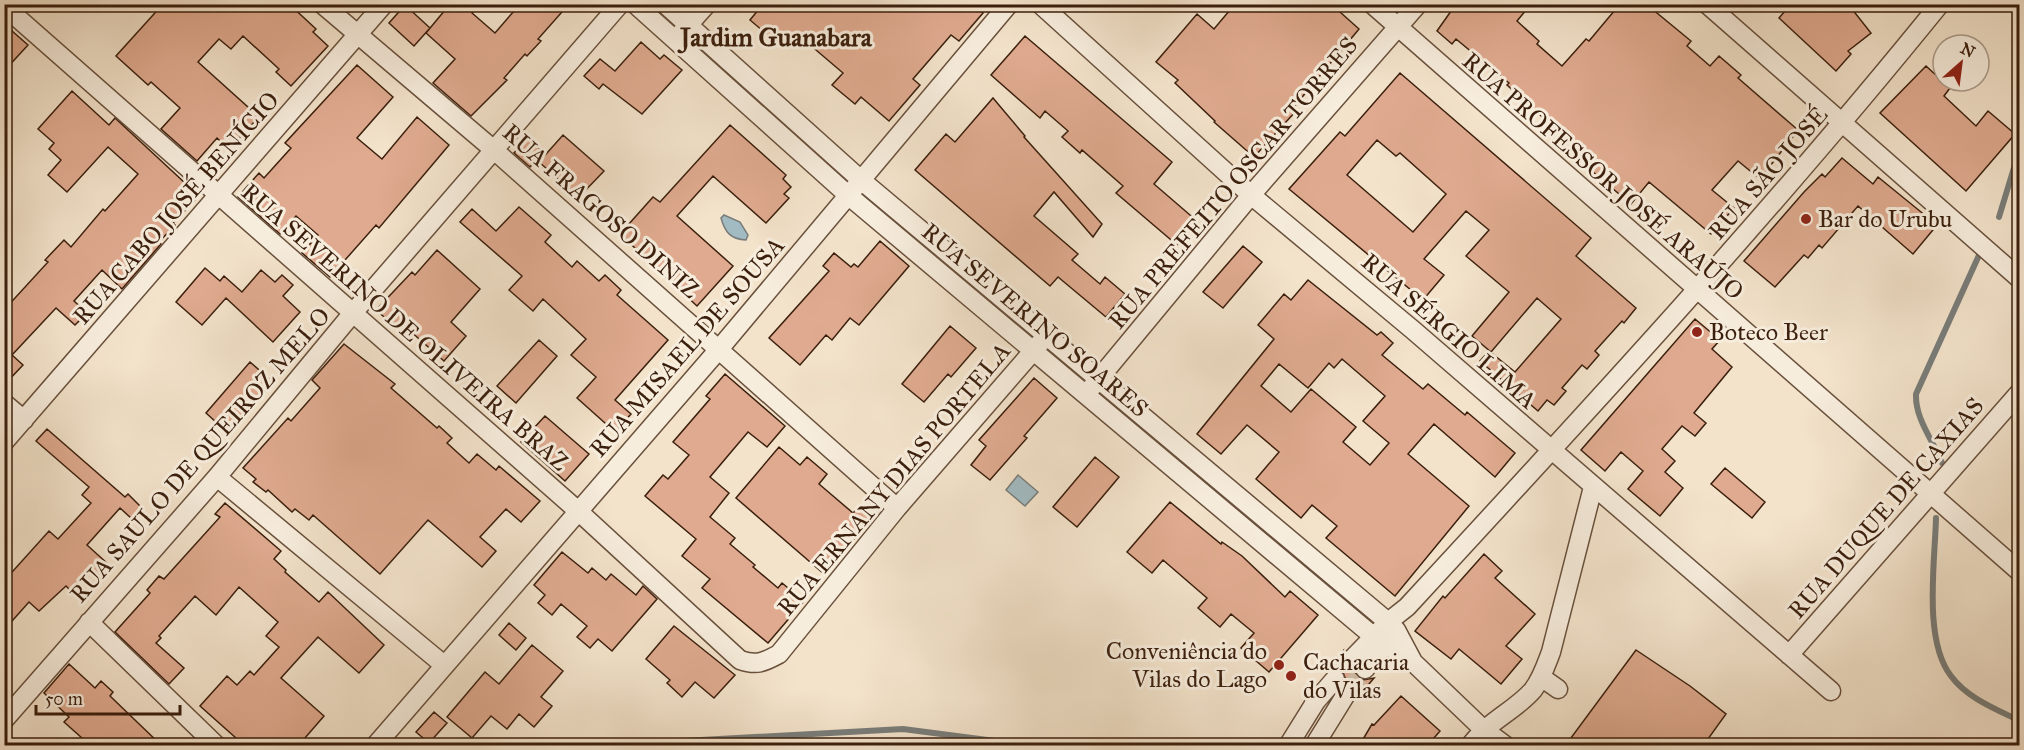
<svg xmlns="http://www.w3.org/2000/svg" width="2024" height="750" font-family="'IM FELL Great Primer',serif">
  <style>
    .water { fill: #a2bbc3; stroke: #797d7a; stroke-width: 1.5 }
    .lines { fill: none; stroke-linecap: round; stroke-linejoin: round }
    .stream { stroke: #797d7a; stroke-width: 6 }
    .building { fill: #dfaa8f; stroke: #3b1f0d; stroke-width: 1.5; fill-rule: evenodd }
    .minor-tunnel { stroke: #cebca5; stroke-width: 18; stroke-dasharray: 18 9; stroke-linecap: butt }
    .minor-casing { stroke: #69503c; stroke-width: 21 }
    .minor { stroke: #f7eddd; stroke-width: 18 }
    .poi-dot { fill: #8f2418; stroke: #f7eddd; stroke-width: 2 }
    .labels { text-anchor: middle; stroke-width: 6; stroke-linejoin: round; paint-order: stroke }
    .street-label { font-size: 24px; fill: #3b1f0d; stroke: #f7eddd }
    .poi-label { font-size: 24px; fill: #3b1f0d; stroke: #f7eddd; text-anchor: start }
    .neighbourhood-label { font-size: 26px; font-weight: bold; fill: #3b1f0d; stroke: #f7eddd }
  </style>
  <rect width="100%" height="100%" fill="#f3e3cb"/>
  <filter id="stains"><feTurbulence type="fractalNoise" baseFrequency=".00333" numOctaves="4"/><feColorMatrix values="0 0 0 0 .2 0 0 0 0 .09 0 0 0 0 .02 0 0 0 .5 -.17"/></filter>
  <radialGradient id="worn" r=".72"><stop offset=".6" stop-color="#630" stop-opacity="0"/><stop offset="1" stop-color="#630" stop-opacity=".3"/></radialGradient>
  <!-- water -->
  <path class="water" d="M724 215 740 222 748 235 746 240C730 239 725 232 721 218Z
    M1018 475 1038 492 1025 506 1006 490Z"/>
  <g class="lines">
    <!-- stream -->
    <path class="stream" d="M1999 217 2020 148
      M1942 463C1933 440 1915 419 1916 394L1980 253
      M1936 518C1935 562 1923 640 1951 676 1967 698 1996 709 2020 721
      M592 746 903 729 995 741 1005 746"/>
  </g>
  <!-- building -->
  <path class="building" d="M163 4H289L316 29 313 32 328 46 291 86 276 72 279 69 243 36 231 49 219 39 198 62 259 117 229 149 217 138 197 161 161 129 180 108 151 82 148 85 116 56Z
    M450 4H479L472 13 495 33 520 4H569L538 39 541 41 527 56 525 54 504 78 507 80 471 116 433 83 455 59 426 33Z
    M763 4H974L983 13 959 41 951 35 913 79 920 85 889 121 861 97 855 104 832 85 843 73 796 33 783 48 750 20Z
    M1235 4H1331L1359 29 1293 108 1296 111 1254 157 1214 122 1215 121 1175 83 1178 80 1156 62 1197 14 1214 29Z
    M1456 4H1531L1517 21 1539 41 1537 44 1562 66 1586 39 1589 41 1620 4H1646L1691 41 1687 46 1710 66 1719 56 1741 75 1738 78 1798 130 1760 179 1738 161 1712 190 1734 208 1711 234 1649 182 1631 204 1587 167 1595 158 1550 121 1549 123 1507 85 1509 83 1456 39 1452 44 1437 31Z
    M1791 4H1848L1871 33 1848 51 1851 54 1836 71 1779 18Z
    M405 5 430 28 414 46 389 23Z
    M4 24 28 45 4 71Z
    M1025 36 1172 162 1154 184 1197 221 1177 245 1116 193 1123 186 1082 150 1080 153 1062 137 1068 131 1045 111 1040 118 991 75Z
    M641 42 660 59 664 55 682 70 642 114 603 84 599 89 584 76 600 59 615 71Z
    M357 65 393 97 357 138 382 159 417 117 449 145 379 228 376 225 330 277 302 253 318 235 296 216 280 234 238 197 259 173 264 178 291 148 285 143Z
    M1926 66 1950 88 1944 96 1976 126 1988 111 2015 134 1966 191 1880 113Z
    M1400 73 1591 238 1576 256 1636 308 1624 323 1622 321 1595 351 1599 355 1587 369 1582 365 1562 388 1566 391 1554 405 1547 400 1538 411 1480 361 1489 351 1515 372 1561 319 1537 298 1491 352 1472 336 1509 292 1466 256 1489 230 1466 211 1424 259 1444 275 1423 300 1289 189 1340 132 1345 136ZM1377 140 1396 156 1400 153 1446 194 1413 232 1347 175Z
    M72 91 109 125 115 118 199 196 173 223 175 225 159 242 161 244 122 289 102 270 74 301 87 313 75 325 56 308 12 355 23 365 4 385V310L48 262 45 260 64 240 71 247 103 209 105 211 138 174 108 147 67 192 48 175 61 160 49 149 54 143 38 129Z
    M993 98 1025 136 1024 137 1102 224 1093 237 1054 192 1034 216 1078 254 1072 260 1100 284 1105 277 1125 294 1106 317 1058 277 1050 286 915 170 946 134 955 142Z
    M730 125 786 175 783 179 791 187 784 194 789 198 766 223 713 176 677 216 733 266 697 306 620 234 653 197 660 202Z
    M563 135 604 171 579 197 539 162Z
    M527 138 543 152 530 167 514 153Z
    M1842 158 1873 184 1878 177 1937 225 1913 254 1858 206 1822 248 1819 245 1808 258 1804 255 1775 287 1744 261 1804 192 1822 174 1825 177Z
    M519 207 551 235 545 242 572 267 577 261 599 281 605 275 621 290 617 295 668 340 615 400 631 414 615 432 577 398 596 377 571 355 586 339 543 299 533 311 509 290 522 276 460 222 472 209 496 231Z
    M880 241 909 266 859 325 850 318 832 340 826 335 800 365 769 338 829 271 823 266 834 253 851 267 854 264 858 267Z
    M1243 246 1262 262 1223 308 1203 292Z
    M437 250 480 289 451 322 466 336 444 361 409 330 405 335 376 310 412 272 415 275Z
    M205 268 220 281 224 276 242 292 261 270 275 282 282 275 293 285 283 296 300 312 273 342 226 298 202 325 176 302Z
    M1308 280 1377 335 1381 332 1393 343 1382 355 1423 389 1428 384 1465 415 1467 412 1515 453 1495 477 1434 424 1408 454 1469 506 1395 596 1326 538 1337 526 1312 505 1301 518 1256 479 1279 452 1247 425 1221 454 1197 434 1274 339 1258 325 1284 294 1291 300ZM1342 359 1385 396 1363 421 1389 443 1370 465 1343 442 1356 427 1311 389 1291 412 1261 386 1279 364 1308 388 1329 363 1334 368Z
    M1695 319 1720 340 1712 349 1732 367 1694 413 1706 423 1695 436 1682 426 1662 449 1675 461 1665 472 1683 488 1660 516 1628 489 1643 471 1621 452 1605 471 1581 450Z
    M950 326 976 348 951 377 948 374 924 402 902 384Z
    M539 340 557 356 516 403 497 386Z
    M344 344 395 384 391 388 437 428 439 426 452 438 447 443 469 463 477 454 496 470 499 466 540 501 521 522 506 509 480 537 496 551 482 567 428 520 380 574 313 515 309 520 295 509 292 512 268 490 266 492 253 482 256 479 243 468 288 418 291 421 320 388 312 380Z
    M250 362 273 382 228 433 206 413Z
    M725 374 785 426 767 447 748 432 710 477 729 493 710 517 735 538 730 544 755 565 753 567 778 588 782 583 804 601 768 643 702 588 710 579 682 556 696 539 645 496 663 475 668 479 689 455 673 442 710 399 706 396Z
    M1034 378 1057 398 1024 436 1027 438 990 480 971 465 986 446 979 440Z
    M545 416 589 454 565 481 521 442Z
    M47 429 125 497 128 494 142 508 132 519 120 508 87 545 108 564 99 575 91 569 71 591 66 586 39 611 29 602 4 630V581L49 531 58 539 91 503 82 495 89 487 36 441Z
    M779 447 800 465 807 457 827 474 819 484 853 513 858 508 871 519 824 574 736 498Z
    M1095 457 1119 477 1077 527 1053 507Z
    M1725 468 1765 502 1752 518 1711 484Z
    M1170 502 1221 544 1222 542 1242 556 1285 597 1290 591 1318 615 1269 672 1241 648 1254 633 1231 614 1220 627 1198 608 1207 598 1163 560 1152 573 1127 552Z
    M225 503 281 551 274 559 286 570 285 572 319 602 328 592 384 645 359 673 318 637 281 678 324 716 298 746H245L200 706 227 676 237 685 250 671 254 675 279 647 266 636 278 622 239 587 216 615 195 596 159 636 161 638 156 643 184 668 169 684 115 632 150 593 147 590 159 576 164 579 220 517 215 514Z
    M562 552 588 573 592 568 606 580 611 574 636 595 643 586 657 599 612 651 598 639 590 648 577 637 587 626 561 604 552 615 538 603 545 595 534 585Z
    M1484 554 1502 571 1495 578 1535 614 1506 646 1522 659 1501 684 1459 649 1451 659 1415 631 1443 596 1445 598Z
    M509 623 526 638 516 650 499 635Z
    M674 626 735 675 714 698 695 682 682 697 667 683 670 680 646 659Z
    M532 645 563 671 541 697 552 706 534 727 519 714 507 729 491 716 472 738 447 717 485 672 499 684Z
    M1636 650 1690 686 1726 714 1703 746H1565Z
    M1343 651 1341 661 1345 667 1354 670 1358 677 1363 680 1374 678 1358 697V685L1346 680 1342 670 1337 668 1325 671Z
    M69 664 95 688 101 681 113 692 110 696 162 746H91L64 722 69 717 44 693Z
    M1401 696 1440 731 1427 746H1359L1372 724 1374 725Z
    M434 712 447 723 429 743 416 732Z"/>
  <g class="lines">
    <!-- minor-tunnel -->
    <path class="minor-tunnel" d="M1348 691 1365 669"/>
    <defs>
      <path id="minor" d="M322 4 494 150 897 508
        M635 4 849 196 1373 636 1413 662 1483 729 1506 746
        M665 4 861 180 1388 622 1396 630 1412 660
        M1040 4 1251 195 1413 330 1831 691
        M1372 4 2020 572
        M1707 4 2020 279
        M4 6 577 510 740 660C757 666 764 662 779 654L897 508 1047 335
        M682 32 707 4
        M1092 387 1251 195 1418 4
        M4 403 24 420
        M4 442 384 4
        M217 477 444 665
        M89 622 217 746
        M1789 655 2020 392
        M1352 659 1388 622 1407 607C1589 410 1771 213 1940 4
        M1365 669 1390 638
        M1541 677 1558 689
        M4 720 217 477 352 314 620 4
        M375 746 720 348 1009 4
        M1288 746 1316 701 1335 679
        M1314 746 1348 691
        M1470 746C1489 720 1515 711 1533 690 1542 678 1546 665 1551 652L1593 487"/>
    </defs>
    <!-- minor casing -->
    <use href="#minor" class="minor-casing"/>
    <!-- minor -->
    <use href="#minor" class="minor"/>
  </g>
  <!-- markers -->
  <g class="poi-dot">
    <circle cx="1806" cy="219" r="6"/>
    <circle cx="1697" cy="332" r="6"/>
    <circle cx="1279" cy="665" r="6"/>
    <circle cx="1291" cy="676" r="6"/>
  </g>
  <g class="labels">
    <!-- street labels -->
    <g class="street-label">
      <text transform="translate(1768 173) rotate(-49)" y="8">RUA SÃO JOSÉ</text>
      <text transform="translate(1603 176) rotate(41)" y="8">RUA PROFESSOR JOSÉ ARAÚJO</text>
      <text transform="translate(1233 183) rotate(-50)" y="8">RUA PREFEITO OSCAR TORRES</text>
      <text transform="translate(176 208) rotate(-49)" y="8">RUA CABO JOSÉ BENÍCIO</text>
      <text transform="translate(601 211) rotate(41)" y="8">RUA FRAGOSO DINIZ</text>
      <text transform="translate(1035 320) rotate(40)" y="8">RUA SEVERINO SOARES</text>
      <text transform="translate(405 327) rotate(41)" y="8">RUA SEVERINO DE OLIVEIRA BRAZ</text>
      <text transform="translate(1449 331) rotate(41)" y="8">RUA SÉRGIO LIMA</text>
      <text transform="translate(687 347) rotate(-49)" y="8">RUA MISAEL DE SOUSA</text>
      <text transform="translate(200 455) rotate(-49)" y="8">RUA SAULO DE QUEIROZ MELO</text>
      <text transform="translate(894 479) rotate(-50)" y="8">RUA ERNANY DIAS PORTELA</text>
      <text transform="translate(1886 508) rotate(-49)" y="8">RUA DUQUE DE CAXIAS</text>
    </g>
    <!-- poi labels -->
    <g class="poi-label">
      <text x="1818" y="227">Bar do Urubu</text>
      <text x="1709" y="340">Boteco Beer</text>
      <text x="1267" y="659" text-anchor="end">Conveniência do<tspan x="1267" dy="28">Vilas do Lago</tspan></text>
      <text x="1303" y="670">Cachacaria<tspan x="1303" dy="28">do Vilas</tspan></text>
    </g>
    <!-- neighbourhood labels -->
    <g class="neighbourhood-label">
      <text x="776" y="46">Jardim Guanabara</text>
    </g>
  </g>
  <!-- margin -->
  <rect width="2024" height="750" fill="none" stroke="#f3e3cb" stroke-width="24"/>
  <rect x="6" y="6" width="2012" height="738" fill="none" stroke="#3b1f0d" stroke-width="3"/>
  <rect x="12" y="12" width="2000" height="726" fill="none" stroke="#3b1f0d" stroke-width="1.5"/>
  <!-- north arrow -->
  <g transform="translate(1961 63) rotate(28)"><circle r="28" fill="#f7eddd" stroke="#ac9b8a" stroke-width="1.5"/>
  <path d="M0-4.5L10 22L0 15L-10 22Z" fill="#8f2418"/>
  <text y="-9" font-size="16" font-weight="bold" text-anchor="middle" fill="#3b1f0d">N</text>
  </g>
  <!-- scale -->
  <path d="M36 705v9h144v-9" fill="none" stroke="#3b1f0d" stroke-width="3"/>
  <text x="45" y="705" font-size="18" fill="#3b1f0d" stroke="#f7eddd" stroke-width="4.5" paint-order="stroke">50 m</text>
  <rect width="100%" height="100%" filter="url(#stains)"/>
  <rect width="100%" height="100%" fill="url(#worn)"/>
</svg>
